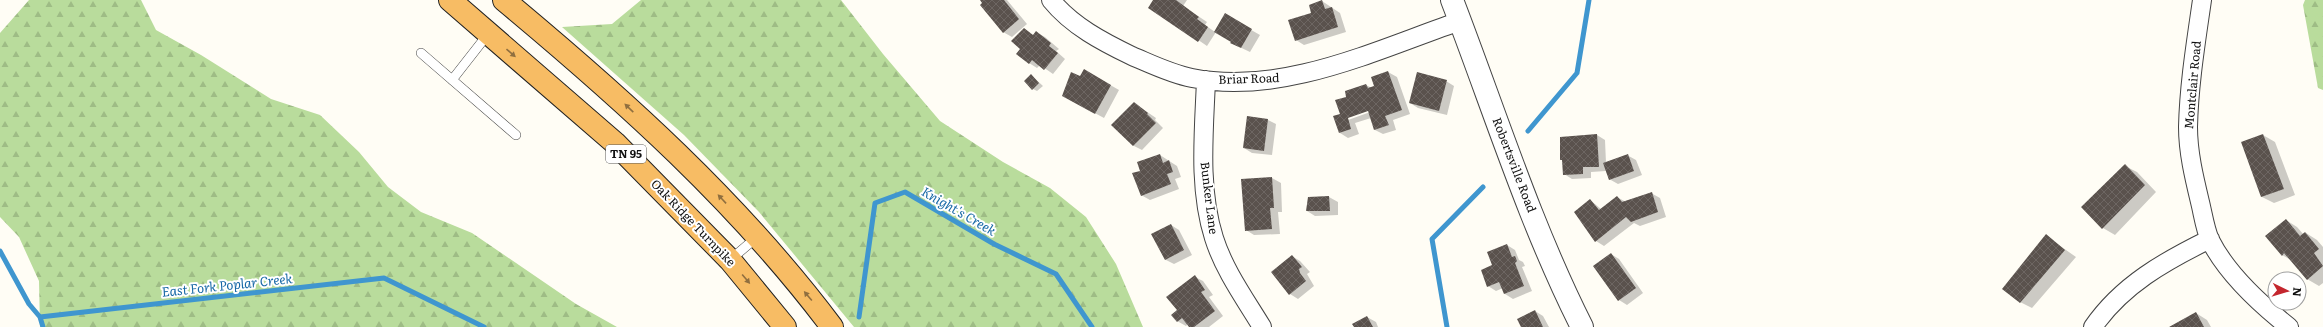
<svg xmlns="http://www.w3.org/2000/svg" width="2323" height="327" font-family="Literata,serif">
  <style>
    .forest { fill: url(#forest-firs) }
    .shadow { fill: #0003; fill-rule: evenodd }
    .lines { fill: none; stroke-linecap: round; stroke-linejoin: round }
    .stream { stroke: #3f96cf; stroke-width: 5 }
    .building { fill: url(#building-cross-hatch) }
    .service-casing { stroke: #444; stroke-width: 10 }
    .minor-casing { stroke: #444; stroke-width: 20 }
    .tertiary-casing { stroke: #444; stroke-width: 24 }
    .trunk-casing { stroke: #222; stroke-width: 24 }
    .service { stroke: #fff; stroke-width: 9 }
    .minor { stroke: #fff; stroke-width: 18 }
    .tertiary { stroke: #fff; stroke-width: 22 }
    .trunk { stroke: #f7bc64; stroke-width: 22 }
    .oneway { fill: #906f3f }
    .labels { text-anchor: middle; stroke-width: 4; stroke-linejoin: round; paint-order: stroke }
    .shield { fill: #fff; stroke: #585858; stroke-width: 1 }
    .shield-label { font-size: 11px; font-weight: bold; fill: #111 }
    .street-label { font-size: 12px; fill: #111; stroke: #fff }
    .water-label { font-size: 13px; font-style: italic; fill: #1768a6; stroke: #fff }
  </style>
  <defs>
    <pattern id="forest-firs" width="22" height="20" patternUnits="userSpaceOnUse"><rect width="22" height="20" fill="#b9dc9c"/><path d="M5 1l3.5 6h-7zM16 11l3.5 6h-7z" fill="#9ebc85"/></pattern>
    <pattern id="building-cross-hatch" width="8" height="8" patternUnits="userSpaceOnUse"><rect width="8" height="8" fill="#5a524d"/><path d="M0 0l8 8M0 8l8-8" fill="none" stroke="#6d6662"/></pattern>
  </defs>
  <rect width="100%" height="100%" fill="#fffdf5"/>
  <!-- forest -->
  <path class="forest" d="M29 0H141L156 30 201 55 271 99 320 115 359 152 388 187 421 212 472 233 576 304 617 327H40L39 281 19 237 0 217V33Z
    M641 0H841L883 54 940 121 1003 162 1050 188 1086 217 1116 264 1143 327H854L759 212 684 135 562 27 612 24Z
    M2305 0H2323V90L2318 88 2303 5Z"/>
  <!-- shadow -->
  <path class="shadow" d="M981 0H1007L1027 24 1012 37 1003 32Z
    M1155 0H1187L1183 6 1207 22 1205 25 1215 32 1225 15 1260 35 1250 52 1231 43 1232 41 1216 32 1207 46 1150 7Z
    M1322 1 1340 13 1346 32 1304 45 1296 40Z
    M1024 30 1033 35 1036 32 1045 37 1059 49 1056 51 1065 59 1053 74 1040 65 1037 68 1029 63 1021 49Z
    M1084 70 1119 90 1104 118 1063 96 1080 78Z
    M1388 72 1397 77 1410 114 1393 120 1396 130 1383 134 1375 130 1371 118 1355 123 1359 134 1348 138 1340 133 1334 116 1341 114 1348 97 1366 85 1372 88ZM1372 109 1373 111 1348 120V117Z
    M1031 75 1043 86 1037 91 1033 89Z
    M1446 81 1454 86 1447 115 1418 108 1410 103Z
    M1134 103 1156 118 1155 120 1163 128 1142 150 1134 146 1113 125Z
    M1268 120 1276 124 1272 155 1252 153 1244 148Z
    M1597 135 1605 140 1606 163 1627 155 1636 160 1642 175 1618 184 1609 179 1606 171 1591 172V178L1572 179 1564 174 1563 161 1561 159Z
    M2263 135 2275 142 2295 195 2274 203 2262 197Z
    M1160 155 1177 166 1181 177 1175 179 1179 189 1150 200 1141 195V171Z
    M2125 166 2137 172 2156 192 2115 235 2103 228 2083 207Z
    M1272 178 1281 183 1282 212H1278L1280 234 1254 235 1246 230 1242 180Z
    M1651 193 1660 198 1666 217 1640 226 1634 223 1604 246 1596 241 1590 200 1601 209 1617 197 1626 202Z
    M1329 197 1338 202V215L1315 216 1307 211 1309 198Z
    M2286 220 2297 227 2304 235 2306 233 2317 240 2323 247V283L2319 286 2307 279 2291 260 2282 255Z
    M1171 225 1179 230 1192 255 1174 264 1166 260 1152 235Z
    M2046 236 2076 257 2032 308 2020 302Z
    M1507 245 1515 250 1519 260 1523 262 1525 266 1522 267 1532 291 1513 299 1505 294 1503 288 1496 291 1488 286 1494 266Z
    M1611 254 1619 259 1643 293 1627 305 1619 300Z
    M1292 256 1300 261 1310 272 1307 274 1314 286 1298 299 1290 294 1272 272Z
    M1195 277 1203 281 1213 295 1209 297 1223 316 1209 327H1190L1188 324 1186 326 1177 321 1178 311Z
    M1535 311 1543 316 1549 327H1522Z
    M2196 313 2207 320 2211 327H2171Z
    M1367 317 1376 322 1378 327H1355Z"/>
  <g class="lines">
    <!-- stream -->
    <path class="stream" d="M1528 131 1577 73 1589 0
      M0 251 29 304 40 317 43 327
      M40 317 384 278 484 327
      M859 317 875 203 905 192 994 244 1056 274 1092 327
      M1447 327 1432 239 1483 187"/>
  </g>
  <!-- building -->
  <path class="building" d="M980 0H1004L1019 19 1003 33 980 5 982 3Z
    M1153 0H1176L1199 17 1197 19 1208 27 1198 42 1148 8Z
    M1322 0 1325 9 1332 7 1338 27 1295 41 1288 20 1311 13 1309 5Z
    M1225 13 1252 29 1241 48 1230 43 1231 42 1214 32Z
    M1024 28 1033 35 1036 31 1051 43 1049 46 1058 53 1044 70 1032 60 1029 64 1016 54 1020 49 1011 41Z
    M1084 69 1111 85 1095 114 1062 96 1071 72 1080 76Z
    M1388 71 1402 110 1385 116 1389 125 1374 130 1368 111 1348 118 1351 129 1339 133 1333 116 1340 114 1335 100 1346 97 1345 91 1366 84 1368 88 1374 86 1371 77Z
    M1417 72 1447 80 1439 111 1409 103Z
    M1031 74 1039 83 1032 90 1024 81Z
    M1134 102 1148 113 1147 114 1156 123 1133 146 1111 125Z
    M1247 116 1268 119 1264 151 1243 148Z
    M1597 134 1599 167H1583V174L1563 175 1562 160H1560V137Z
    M2263 134 2284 189 2261 197 2241 142Z
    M1160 154 1163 163 1169 160 1173 172 1167 174 1171 184 1141 196 1132 173 1140 171 1137 162Z
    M1628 154 1634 171 1609 180 1603 163Z
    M2125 164 2145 185 2102 229 2081 207Z
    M1272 177 1274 208H1270L1272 229 1245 231 1241 179Z
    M1652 192 1658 212 1631 222 1626 217 1595 242 1574 212 1590 199 1599 210 1617 196 1622 202Z
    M1329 196 1330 211H1306L1308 197Z
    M2286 219 2300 236 2305 232 2319 249 2314 253 2323 266 2307 280 2284 253 2282 256 2265 236Z
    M1171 224 1184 250 1165 260 1151 234Z
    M2046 234 2065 250 2020 303 2002 289Z
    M1507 244 1512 257 1515 256 1517 261 1515 263 1524 286 1504 294 1499 282 1487 287 1481 270 1492 265 1487 252Z
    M1611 253 1636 288 1618 301 1593 266Z
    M1292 255 1302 267 1299 269 1300 273 1306 281 1289 295 1271 272Z
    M1195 275 1205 290 1201 292 1215 311 1194 327H1189L1182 318 1177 322 1171 315 1177 310 1166 297Z
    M1535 310 1543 327H1521L1517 319Z
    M2196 312 2204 327H2169Z
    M1367 316 1373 327H1354L1352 324Z"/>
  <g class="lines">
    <defs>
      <path id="service" d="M421 53 516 135
        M452 80 488 34
        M730 260 757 237"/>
      <path id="minor" d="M1051 0C1072 26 1103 42 1132 56 1151 64 1171 74 1192 78 1282 96 1376 50 1460 21
        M2202 0C2196 42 2189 84 2188 127 2188 152 2194 177 2200 202 2203 214 2205 229 2210 240 2227 274 2260 304 2289 327
        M1206 80C1204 132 1198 188 1214 238 1224 270 1245 299 1262 327
        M2093 327C2122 285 2165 261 2210 239"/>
      <path id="tertiary" d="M1452 0C1494 109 1529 222 1582 327"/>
      <path id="trunk" d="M450 0 615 143 730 260 785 327
        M504 0C623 99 739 203 832 327"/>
    </defs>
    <!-- service casing -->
    <use href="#service" class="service-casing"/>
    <!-- minor casing -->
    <use href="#minor" class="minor-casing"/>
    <!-- tertiary casing -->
    <use href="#tertiary" class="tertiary-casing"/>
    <!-- trunk casing -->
    <use href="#trunk" class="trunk-casing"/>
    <!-- service -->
    <use href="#service" class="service"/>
    <!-- minor -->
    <use href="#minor" class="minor"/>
    <!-- tertiary -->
    <use href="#tertiary" class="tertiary"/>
    <!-- trunk -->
    <use href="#trunk" class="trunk"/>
  </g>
  <!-- one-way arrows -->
  <defs><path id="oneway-solid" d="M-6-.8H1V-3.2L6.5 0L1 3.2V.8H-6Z"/></defs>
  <g class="oneway">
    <use href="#oneway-solid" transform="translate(511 53) rotate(41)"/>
    <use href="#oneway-solid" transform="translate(629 108) rotate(-136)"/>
    <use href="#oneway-solid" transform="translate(722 199) rotate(-133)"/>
    <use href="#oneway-solid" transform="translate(746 279) rotate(50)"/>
    <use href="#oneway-solid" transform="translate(808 296) rotate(-130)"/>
  </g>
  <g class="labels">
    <!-- shield labels -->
    <rect class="shield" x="606" y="145" width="40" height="18" rx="3"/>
    <g class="shield-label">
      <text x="626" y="158">TN 95</text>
    </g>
    <!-- street labels -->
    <g class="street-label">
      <text transform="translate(1249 79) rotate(-2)" y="4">Briar Road</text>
      <text transform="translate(2193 85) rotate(-85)" y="4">Montclair Road</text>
      <text transform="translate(1514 165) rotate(69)" y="4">Robertsville Road</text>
      <text transform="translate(1209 198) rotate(83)" y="4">Bunker Lane</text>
      <text transform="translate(693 223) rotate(46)" y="4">Oak Ridge Turnpike</text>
    </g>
    <!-- water labels -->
    <g class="water-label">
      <text transform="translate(959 211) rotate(30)" y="5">Knight's Creek</text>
      <text transform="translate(227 285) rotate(-6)" y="5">East Fork Poplar Creek</text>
    </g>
  </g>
  <!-- north arrow -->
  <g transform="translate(2287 291) rotate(95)"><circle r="19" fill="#ffffff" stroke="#a0a0a0"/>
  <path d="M0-3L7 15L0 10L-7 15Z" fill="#c4262e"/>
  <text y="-6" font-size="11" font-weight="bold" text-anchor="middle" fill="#111111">N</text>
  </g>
</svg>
